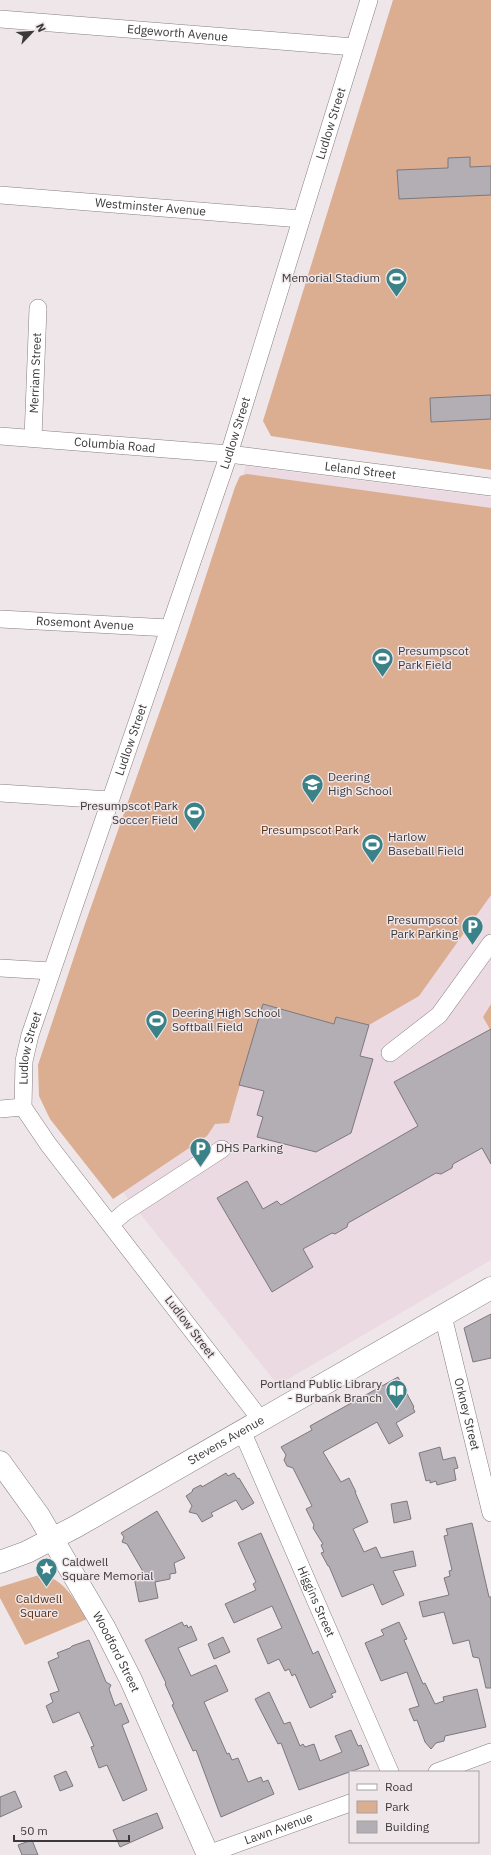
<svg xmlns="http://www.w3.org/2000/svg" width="491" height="1855" font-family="'IBM Plex Sans',sans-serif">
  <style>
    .built { fill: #ebdae1 }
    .green { fill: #dbad91 }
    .building { fill: #b3adb4; stroke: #7d787e }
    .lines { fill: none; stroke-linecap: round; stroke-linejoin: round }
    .minor-casing { stroke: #867e81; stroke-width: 18 }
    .major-casing { stroke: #867e81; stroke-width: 23 }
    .minor { stroke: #fff; stroke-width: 17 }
    .major { stroke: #fff; stroke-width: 22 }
    .labels { text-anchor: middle; stroke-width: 3; stroke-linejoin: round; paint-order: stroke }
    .street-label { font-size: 12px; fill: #3c393a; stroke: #efe6e9 }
    .poi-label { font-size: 12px; fill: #3c393a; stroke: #efe6e9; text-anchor: start }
    .park-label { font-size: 12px; fill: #593013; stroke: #efe6e9 }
  </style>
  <rect width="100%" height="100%" fill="#efe6e9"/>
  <!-- built -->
  <path class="built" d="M246 466 491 497V1260L278 1385 39 1088Z"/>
  <!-- green -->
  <path class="green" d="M393 0H491V470L271 436 263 421Z
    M247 474 491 508V895L419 996 369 1025 337 1017 334 1024 263 1005 229 1123 215 1124 207 1136 113 1199 50 1119 39 1096 38 1065 85 924 186 637 235 487 240 476Z
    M491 1004V1031L483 1017Z
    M39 1575C64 1577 74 1600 87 1619L25 1645 0 1598V1587Z"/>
  <!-- building -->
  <path class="building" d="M470 157V167L491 166V195L399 199 397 170 448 168V158Z
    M491 395V419L431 422 430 398Z
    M263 1004 334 1024 336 1017 369 1025 360 1056 373 1059 351 1133 316 1152 257 1137 263 1117 257 1115 264 1091 239 1085Z
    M491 1029V1164L482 1148 453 1164 452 1168 441 1174 436 1173 348 1223 347 1227 335 1234 332 1233 303 1249 313 1267 272 1292 217 1198 247 1181 263 1209 277 1201 281 1205 418 1126 394 1082Z
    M491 1314V1358L473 1362 464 1328Z
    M398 1377 414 1407 413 1408 415 1412 396 1423 403 1436 389 1444 377 1422 323 1452 341 1482 349 1478 356 1492H355L368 1522 353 1529 364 1552 376 1547 381 1558 413 1551 416 1566 393 1571 404 1595 382 1605 373 1584 342 1597 329 1566H328L321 1553 324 1552 321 1545 323 1544 313 1528 314 1525 306 1509 312 1506 293 1468 287 1466 284 1460 286 1455 281 1447 312 1430 310 1426Z
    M440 1447 443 1460 455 1457 458 1468 454 1469 456 1480 437 1485 436 1481 430 1483V1480L426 1481 419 1453Z
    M226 1473 228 1476 234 1473 238 1479 239 1478 254 1503 242 1510 236 1500 211 1513 213 1516 202 1522 197 1514 189 1512 192 1506 186 1496 192 1492 193 1489 201 1485 202 1487Z
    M407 1501 411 1519 394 1523 391 1504Z
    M157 1511 185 1558 174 1563 176 1573 170 1574V1579L155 1582 158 1598 139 1602 134 1577 145 1575 127 1544 122 1542 124 1537 121 1533Z
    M472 1523 489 1597H491V1688H486L479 1658 473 1657 469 1640 453 1644 444 1612 423 1617 419 1602 449 1595 444 1578 450 1576 449 1571 452 1570 444 1536 448 1535 446 1529Z
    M261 1533 313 1654 318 1651 336 1692 331 1694 333 1697 310 1708 295 1674 292 1676 289 1669 285 1671 279 1659 268 1664 257 1639 282 1628 272 1606 234 1623 225 1604 256 1590 253 1584 256 1582 238 1543Z
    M182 1622 184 1626 187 1625 188 1628 191 1626 197 1640 178 1648 191 1676 216 1665 228 1691 204 1702 227 1754 229 1753 232 1760 238 1758 248 1782 261 1777 263 1782 268 1780 274 1794 221 1817 196 1750 193 1751 172 1705 174 1704 165 1684 166 1683 145 1640Z
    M399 1622 407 1639 404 1640 423 1684 425 1683 435 1704 444 1701 443 1697 477 1689 486 1727 445 1736 444 1741 436 1743 431 1749 425 1742 417 1720 414 1721 409 1709 419 1706 407 1672 381 1681 365 1643 384 1635 381 1630Z
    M223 1637 230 1652 214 1659 208 1644Z
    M89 1640 106 1682 111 1685 109 1689 115 1706 121 1703 129 1722 122 1725 147 1790 123 1801 107 1765 99 1768 91 1747 94 1746 79 1712 53 1723 46 1706 53 1702 50 1694 59 1691 48 1662 59 1657 57 1653 70 1648 72 1646Z
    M269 1692 284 1724 290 1722 300 1746 303 1744 305 1747 314 1744 320 1761 342 1752 335 1736 351 1730 358 1746 361 1745 369 1765 299 1790 281 1743 278 1744 255 1699Z
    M66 1771 73 1786 60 1791 54 1776Z
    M15 1791 22 1807 0 1817V1797Z
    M157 1813 163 1828 120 1847 113 1830Z
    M32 1840 38 1855H22L18 1845Z"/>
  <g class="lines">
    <defs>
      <g id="minor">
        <path id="s1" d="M0 19 354 47"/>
        <path id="s2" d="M0 195 301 219"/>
        <path id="s3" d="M0 436 229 454 491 487"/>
        <path id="s4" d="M33 438 38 308"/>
        <path id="s5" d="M0 619 169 628"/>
        <path d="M0 793 110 800"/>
        <path d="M0 968 51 971"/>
        <path d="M390 1053 439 1015 491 943"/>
        <path d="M0 1109 23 1107"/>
        <path d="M111 1224 125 1212 222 1149"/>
        <path id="s6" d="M443 1316 491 1513"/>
        <path id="s7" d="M261 1420 48 1144 23 1107 24 1061 30 1035 229 454 369 0"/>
        <path id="s8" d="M242 1431 390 1772"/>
        <path d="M437 1772 491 1752"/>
        <path id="s9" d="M208 1854 350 1803"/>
      </g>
      <g id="major">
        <path id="s10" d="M0 1462 39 1516 104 1627 131 1680 208 1855"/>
        <path id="s11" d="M0 1562 27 1552 77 1526 491 1288"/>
      </g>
    </defs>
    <!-- minor casing -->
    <use href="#minor" class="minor-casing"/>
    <!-- major casing -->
    <use href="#major" class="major-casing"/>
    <!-- minor -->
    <use href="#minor" class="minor"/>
    <!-- major -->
    <use href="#major" class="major"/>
  </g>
  <!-- icons -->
  <defs>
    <symbol id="stadium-pin" viewBox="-11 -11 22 30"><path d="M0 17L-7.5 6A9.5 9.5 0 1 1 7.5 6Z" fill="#3a8287" stroke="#efe6e9"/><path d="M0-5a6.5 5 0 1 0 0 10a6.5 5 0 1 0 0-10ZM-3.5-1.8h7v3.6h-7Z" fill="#fff"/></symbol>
    <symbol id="school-pin" viewBox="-11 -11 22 30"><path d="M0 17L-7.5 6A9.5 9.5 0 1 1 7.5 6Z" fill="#3a8287" stroke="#efe6e9"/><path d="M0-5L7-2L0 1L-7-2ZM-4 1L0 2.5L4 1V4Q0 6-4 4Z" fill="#fff"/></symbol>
    <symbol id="parking-pin" viewBox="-11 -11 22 30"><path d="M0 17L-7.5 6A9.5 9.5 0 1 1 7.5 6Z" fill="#3a8287" stroke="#efe6e9"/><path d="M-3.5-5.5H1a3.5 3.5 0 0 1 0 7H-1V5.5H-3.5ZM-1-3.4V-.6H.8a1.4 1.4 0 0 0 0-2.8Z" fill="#fff"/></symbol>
    <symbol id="library-pin" viewBox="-11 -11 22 30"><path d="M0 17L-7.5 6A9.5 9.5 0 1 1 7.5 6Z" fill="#3a8287" stroke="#efe6e9"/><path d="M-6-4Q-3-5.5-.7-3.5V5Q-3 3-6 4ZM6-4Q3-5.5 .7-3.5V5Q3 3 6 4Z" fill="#fff"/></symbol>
    <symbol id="sight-pin" viewBox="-11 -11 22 30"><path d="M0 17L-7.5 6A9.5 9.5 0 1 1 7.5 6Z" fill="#3a8287" stroke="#efe6e9"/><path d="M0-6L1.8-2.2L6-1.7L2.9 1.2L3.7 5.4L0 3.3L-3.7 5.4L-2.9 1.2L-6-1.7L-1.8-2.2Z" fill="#fff"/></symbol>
  </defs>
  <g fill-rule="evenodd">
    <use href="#stadium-pin" x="384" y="266" width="25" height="34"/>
    <use href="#stadium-pin" x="370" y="646" width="25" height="34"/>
    <use href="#school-pin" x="300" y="772" width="25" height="34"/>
    <use href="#stadium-pin" x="182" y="800" width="25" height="34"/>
    <use href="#stadium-pin" x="360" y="832" width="25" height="34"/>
    <use href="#parking-pin" x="460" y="914" width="25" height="34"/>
    <use href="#stadium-pin" x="144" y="1008" width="25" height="34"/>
    <use href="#parking-pin" x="188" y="1136" width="25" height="34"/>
    <use href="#library-pin" x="384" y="1378" width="25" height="34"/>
    <use href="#sight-pin" x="34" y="1556" width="25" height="34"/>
  </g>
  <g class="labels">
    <!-- street labels -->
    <g class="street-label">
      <text dy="4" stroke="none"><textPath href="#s1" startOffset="178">Edgeworth Avenue</textPath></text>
      <text dy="4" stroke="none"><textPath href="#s7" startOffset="1426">Ludlow Street</textPath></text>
      <text dy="4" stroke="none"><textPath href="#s2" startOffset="151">Westminster Avenue</textPath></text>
      <text dy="4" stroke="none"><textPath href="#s4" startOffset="65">Merriam Street</textPath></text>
      <text dy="4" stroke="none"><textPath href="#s7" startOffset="1102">Ludlow Street</textPath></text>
      <text dy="4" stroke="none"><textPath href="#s3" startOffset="115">Columbia Road</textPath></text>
      <text dy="4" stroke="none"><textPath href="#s3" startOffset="362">Leland Street</textPath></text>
      <text dy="4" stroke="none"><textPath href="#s5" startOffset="85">Rosemont Avenue</textPath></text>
      <text dy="4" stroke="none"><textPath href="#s7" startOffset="778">Ludlow Street</textPath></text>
      <text dy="4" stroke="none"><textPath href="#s7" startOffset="453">Ludlow Street</textPath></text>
      <text transform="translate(190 1327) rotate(53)" y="4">Ludlow Street</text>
      <text dy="4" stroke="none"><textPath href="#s6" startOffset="101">Orkney Street</textPath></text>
      <text dy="4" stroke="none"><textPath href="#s11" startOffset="257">Stevens Avenue</textPath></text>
      <text dy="4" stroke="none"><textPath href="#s8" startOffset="186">Higgins Street</textPath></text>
      <text dy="4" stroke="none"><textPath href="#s10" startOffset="223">Woodford Street</textPath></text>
      <text dy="4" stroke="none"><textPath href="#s9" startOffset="75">Lawn Avenue</textPath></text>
    </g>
    <!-- poi labels -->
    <g class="poi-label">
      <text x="380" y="282" text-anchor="end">Memorial Stadium</text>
      <text x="398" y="655">Presumpscot<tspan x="398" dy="14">Park Field</tspan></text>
      <text x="328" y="781">Deering<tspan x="328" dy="14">High School</tspan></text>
      <text x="178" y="810" text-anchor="end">Presumpscot Park<tspan x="178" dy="14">Soccer Field</tspan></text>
      <text x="388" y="841">Harlow<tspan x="388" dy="14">Baseball Field</tspan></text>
      <text x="458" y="924" text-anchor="end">Presumpscot<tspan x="458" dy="14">Park Parking</tspan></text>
      <text x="172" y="1017">Deering High School<tspan x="172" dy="14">Softball Field</tspan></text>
      <text x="216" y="1152">DHS Parking</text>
      <text x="382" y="1388" text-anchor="end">Portland Public Library<tspan x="382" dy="14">- Burbank Branch</tspan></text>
      <text x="62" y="1566">Caldwell<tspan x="62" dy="14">Square Memorial</tspan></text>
    </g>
    <!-- park labels -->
    <g class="park-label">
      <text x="310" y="834">Presumpscot Park</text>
      <text x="39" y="1603">Caldwell<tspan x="39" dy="14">Square</tspan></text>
    </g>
  </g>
  <!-- legend -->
  <rect x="349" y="1771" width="130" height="72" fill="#efe6e9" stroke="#a7a1a3"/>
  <rect x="357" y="1784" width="20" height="6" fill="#ffffff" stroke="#a7a1a3"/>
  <text x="385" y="1791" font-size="12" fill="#3c393a">Road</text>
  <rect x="357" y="1801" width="20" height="12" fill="#dbad91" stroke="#a7a1a3"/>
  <text x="385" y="1811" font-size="12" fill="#3c393a">Park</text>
  <rect x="357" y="1821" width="20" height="12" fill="#b3adb4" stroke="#a7a1a3"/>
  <text x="385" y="1831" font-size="12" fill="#3c393a">Building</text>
  <!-- north arrow -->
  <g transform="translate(32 32) rotate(65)" stroke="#efe6e9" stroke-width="3" paint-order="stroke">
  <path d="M0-3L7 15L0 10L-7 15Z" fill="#3c393a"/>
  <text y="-6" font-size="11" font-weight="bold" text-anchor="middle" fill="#3c393a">N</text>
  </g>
  <!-- scale -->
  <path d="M14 1835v6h115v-6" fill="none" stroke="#3c393a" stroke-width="2"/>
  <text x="20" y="1835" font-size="12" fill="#3c393a" stroke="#efe6e9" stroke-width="3" paint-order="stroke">50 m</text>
</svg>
